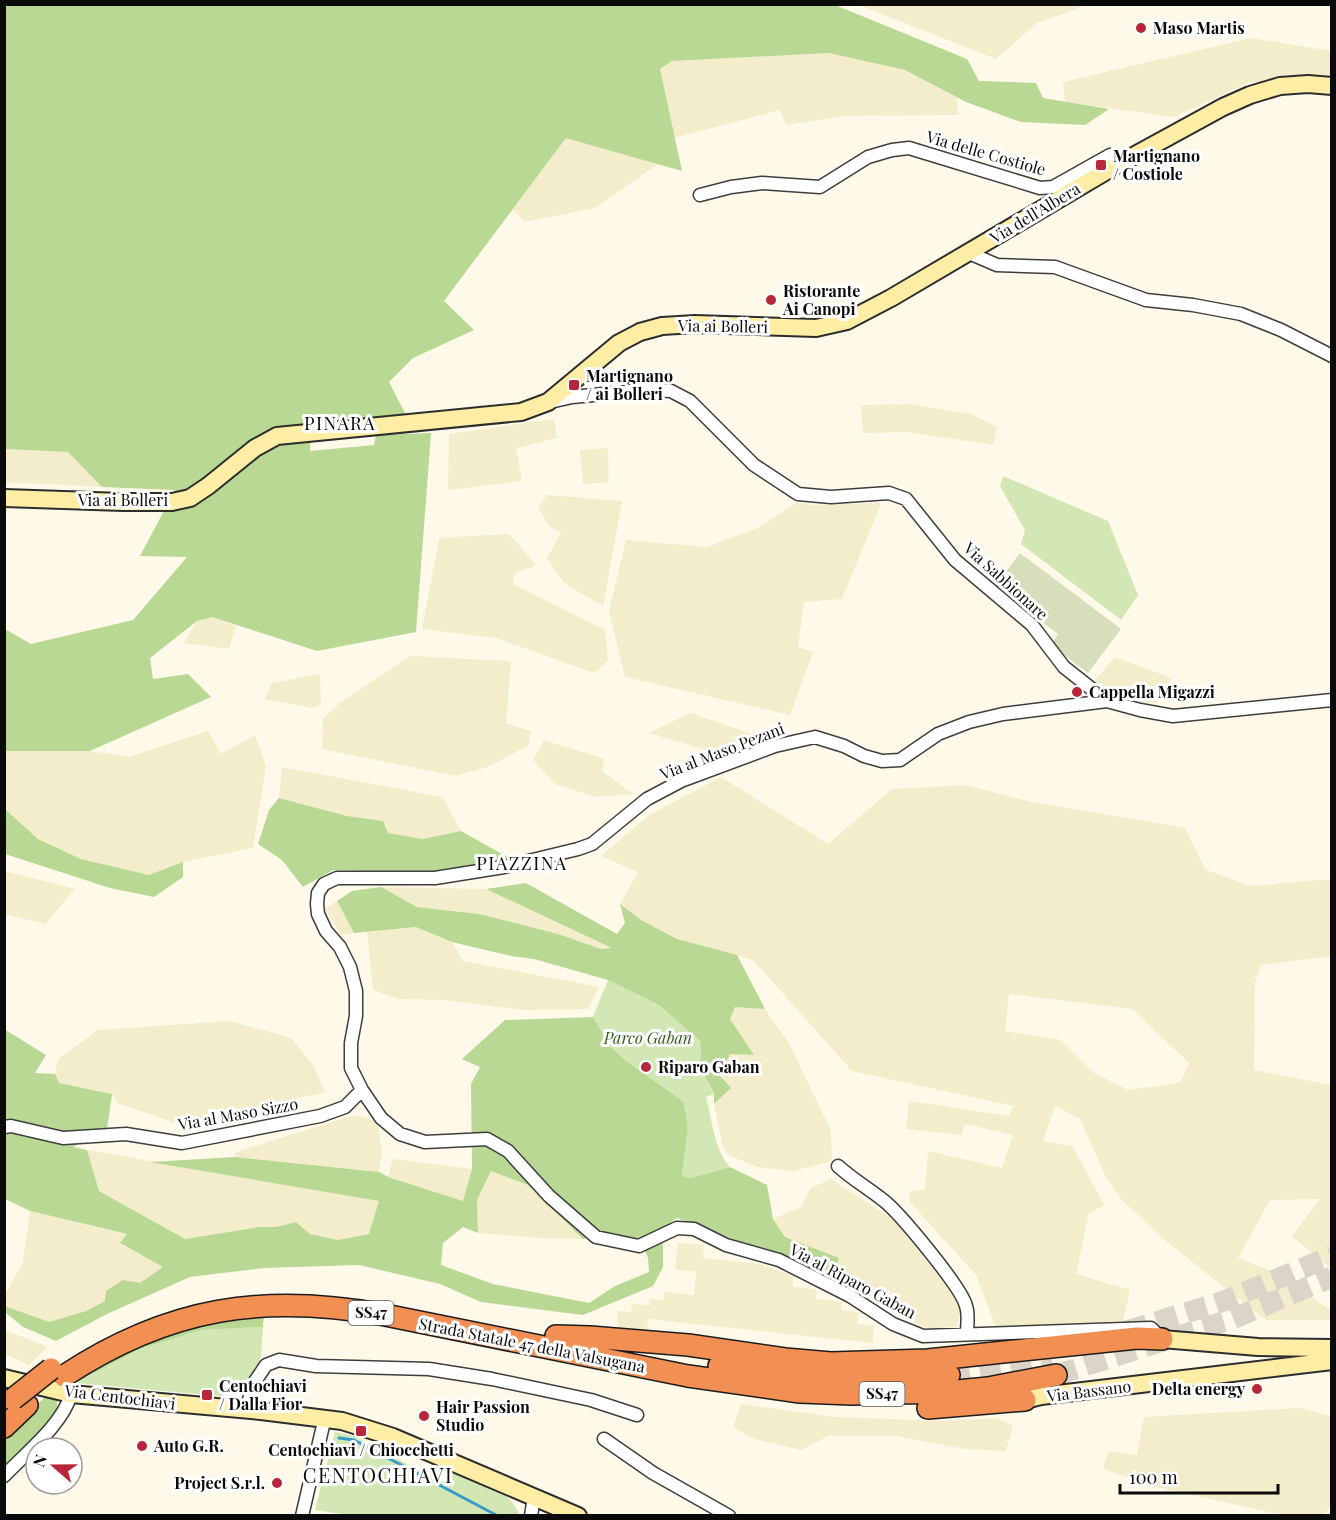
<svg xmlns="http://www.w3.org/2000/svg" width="1336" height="1520" font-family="'Playfair Display',serif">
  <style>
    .farmland { fill: #f3edcb; fill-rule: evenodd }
    .green { fill: #d3e7b4 }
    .forest { fill: #b8d894; fill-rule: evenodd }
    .cemetery { fill: #d6debc }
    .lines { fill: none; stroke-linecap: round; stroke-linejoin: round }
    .stream { stroke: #389bca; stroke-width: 3 }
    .highway-tunnel { stroke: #dad5c8; stroke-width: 21; stroke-dasharray: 21 10; stroke-linecap: butt }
    .street-casing { stroke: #3e3e3e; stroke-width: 15 }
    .secondary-casing { stroke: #2d2d2d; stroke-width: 20 }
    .highway-casing { stroke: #1c1c1c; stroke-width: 24 }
    .street { stroke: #fff; stroke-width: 12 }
    .secondary { stroke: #fdeda5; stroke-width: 16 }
    .highway { stroke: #f29054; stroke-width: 21 }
    .highway-bridge-casing { stroke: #1c1c1c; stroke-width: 24; stroke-linecap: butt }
    .highway-bridge { stroke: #f29054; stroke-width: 21 }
    .poi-dot { fill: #b72639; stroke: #fff; stroke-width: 2 }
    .labels { text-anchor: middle; stroke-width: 6; stroke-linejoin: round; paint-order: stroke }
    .shield { fill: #fff; stroke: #545454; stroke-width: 1.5 }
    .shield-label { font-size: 15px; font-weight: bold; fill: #0b0b0b }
    .poi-label { font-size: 16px; font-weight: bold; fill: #0b0b0b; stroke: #fff; text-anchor: start }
    .street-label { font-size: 16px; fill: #0b0b0b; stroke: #fff }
    .park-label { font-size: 16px; font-style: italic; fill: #31601d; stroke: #fff }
    .neighbourhood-label { font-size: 18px; letter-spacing: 1.5px; fill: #0b0b0b; stroke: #fff }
    .quarter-label { font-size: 20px; letter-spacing: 1.5px; fill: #0b0b0b; stroke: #fff }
  </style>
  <rect width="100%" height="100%" fill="#fff9e9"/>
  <!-- farmland -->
  <path class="farmland" d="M859 5H1082L1075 10 1037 23 996 59Z
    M1251 38 1331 51V81L1302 78 1248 83 1173 117 1065 102 1063 82Z
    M829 53 905 70 956 97 959 115 845 116 786 125 780 110 674 138 659 69 672 61Z
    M567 137 658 164 595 208 525 222 513 209Z
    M910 404 971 414 997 427 993 445 908 432 863 433 861 405Z
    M554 419 557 438 516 448 522 481 448 490 449 434Z
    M608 448 609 482 583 484 580 450Z
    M5 449 69 452 102 487 5 482Z
    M547 495 622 501 603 606 565 584 547 558 561 533 549 526 538 507Z
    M797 502 812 505 881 503 842 599 804 602 798 647 813 652 790 715 625 677 609 611 626 540 707 547 760 527Z
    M509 534 536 565 515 573 513 584 605 630 608 661 594 673 496 638 422 629 439 538Z
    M212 617 236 626 229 649 184 643 197 621Z
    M411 656 511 661 506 723 531 731 529 745 490 766 455 776 322 749 323 719 341 702Z
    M1115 657 1172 678 1157 703 1137 702 1097 686 1096 679Z
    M320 674 321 704 311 708 265 699 271 683Z
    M690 713 761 737 729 757 649 733Z
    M208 731 221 754 255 735 266 766 253 848 183 862 149 875 81 859 38 839 5 808 4 751H90L129 757Z
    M544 740 604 759 602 771 633 794 597 797 555 784 533 760Z
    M282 767 442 797 461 831 423 839 388 833 383 821 347 816 279 798Z
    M721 777 828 844 892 789 966 785 1032 802 1185 828 1206 870 1251 886 1331 879V956L1261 965 1255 983 1254 1070 1331 1085V1269L1292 1236 1320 1199 1270 1200 1238 1258 1273 1272 1300 1289 1331 1311V1320H1266L1167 1242 1121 1199 1105 1175 1080 1119 1055 1106 1043 1141 1073 1147 1104 1205 1089 1213 1076 1274 1130 1290 1123 1321 996 1327 976 1275 909 1201 911 1191 925 1190 928 1151 1002 1168 1013 1135 965 1124 961 1135 906 1129 909 1101 1009 1116 1013 1106 852 1071 753 960 677 939 641 920 620 904 638 872 601 856 649 815ZM1009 994 1132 1009 1189 1063 1180 1083 1128 1090 1094 1073 1061 1040 1005 1031Z
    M4 871H5L75 889 45 924 5 914Z
    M381 887 486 889 614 948 601 949 558 934 479 914 417 907Z
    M337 901 354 933 341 935 325 909Z
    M416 927 452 942 463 961 599 987 588 1009 524 1010 444 1000 399 999 373 990 367 932Z
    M735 1007 765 1009 790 1045 831 1131 832 1161 792 1171 757 1167 728 1155 722 1143 714 1104 730 1088 720 1076 730 1054 753 1055 730 1019Z
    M230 1021 291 1038 313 1065 325 1092 184 1126 117 1103 112 1094 59 1083 55 1074 58 1059 98 1030Z
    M354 1115 377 1121 382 1154 379 1172 235 1157 236 1152Z
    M87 1150 380 1201 369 1234 338 1240 310 1234 296 1222 276 1227H258L185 1239 99 1191Z
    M393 1159 472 1169 463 1201 388 1177Z
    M491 1171 528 1185 583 1239 539 1238 478 1233 477 1200Z
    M831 1179 895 1221 950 1291 961 1311 957 1327 929 1328 904 1318 833 1277 839 1258 785 1237 773 1219 801 1207 811 1188Z
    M30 1211 128 1235 120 1244 164 1267 140 1283 86 1311 49 1322 5 1306V1295L23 1262Z
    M678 1243 704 1245 703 1258 760 1264 793 1276V1287L816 1289V1299L842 1302 841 1310 858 1312 857 1324 874 1326 873 1343 648 1319 647 1331 617 1328 618 1311 631 1312 632 1304 649 1305 650 1299 663 1300 664 1292 694 1295 696 1272 675 1269Z
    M5 1330 48 1347 29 1365 5 1354Z
    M741 1404 835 1417 944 1421 997 1418 1013 1426 1006 1451 964 1449 897 1436H828L801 1450 754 1439 733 1427Z
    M1299 1408 1331 1416V1504L1325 1515H1282L1143 1484 1103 1468 1109 1451 1137 1455 1144 1417Z"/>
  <!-- green -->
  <path class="green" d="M1003 476 1108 521 1138 595 1121 620 1021 544 1025 530 1000 486Z
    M608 980 659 1005 700 1041 701 1055 699 1067 714 1094 706 1097C713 1122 713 1147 730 1167L691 1178 682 1176 688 1128 684 1102 625 1060 611 1047 593 1017Z
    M263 1327 261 1357 244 1392 231 1397 75 1383 140 1349 201 1330Z
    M335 1432 354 1436 447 1485 453 1472C476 1482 511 1488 519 1515L357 1516 315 1510Z"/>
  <!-- forest -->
  <path class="forest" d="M5 5H835L967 59 979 81 1036 83 1043 98 1109 109 1085 125 1021 122 966 102 905 70 829 53 672 61 660 69 682 171 566 138 444 301 474 330 413 358 389 382 406 415 311 425 310 451 374 445 376 435 431 433 416 632 317 651 212 617 197 621 150 658 153 679 188 674 211 697 90 751H5V629L31 644 133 620 187 557 140 556 175 490 102 487 68 452 5 449Z
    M279 798 347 816 383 821 388 833 423 839 461 831 511 859 435 873 333 870 303 887 282 860 258 844 269 810Z
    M4 808 38 839 81 859 149 875 183 862V877L154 897 110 888 5 854Z
    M526 883 617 934 625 923 620 904 641 920 677 939 737 955 765 1009 735 1007 730 1019 754 1055 730 1054 720 1076 731 1088 714 1104V1093L699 1067 701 1055 700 1041 659 1005 608 980 534 959 511 956 452 942 416 927 354 933 337 901 352 891 381 887 417 907 479 914 558 934 601 949 612 948 486 889Z
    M593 1017 611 1047 625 1060 684 1102 688 1128 682 1176 691 1178 730 1167 767 1185 773 1219 785 1237 839 1258 833 1277 677 1218 659 1230 663 1246V1267L653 1286 583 1315 481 1302 440 1284 359 1265 264 1268 190 1277 107 1314 56 1341 23 1327 5 1312V1306L49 1322 86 1311 105 1301 106 1291 123 1280 140 1283 163 1267 120 1243 127 1234 30 1211 5 1199 4 1029 46 1055 35 1073 55 1074 59 1083 112 1094 107 1129 73 1147 87 1150 99 1191 185 1239 259 1227H276L296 1222 310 1234 338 1240 369 1234 379 1201 150 1162 235 1157 379 1172 388 1177 463 1201 472 1169 471 1084 480 1067 462 1059 505 1020ZM491 1171 528 1185 583 1239 604 1233 641 1241 648 1258 649 1272 615 1286 589 1303 493 1284 441 1265 443 1243 463 1227 478 1233 477 1200Z
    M264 1312 263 1327 201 1330 140 1349 75 1383H65L148 1338Z
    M46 1396 57 1400 58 1414 5 1468V1436Z"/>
  <!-- cemetery -->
  <path class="cemetery" d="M1020 553 1121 629 1088 673 1051 645 1058 634 995 586Z"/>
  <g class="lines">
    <!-- stream -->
    <path class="stream" d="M339 1438 354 1440 498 1516"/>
    <!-- highway-tunnel -->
    <path class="highway-tunnel" d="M1127 1331 1224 1301 1332 1256
      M949 1375 1051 1355
      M1056 1375 1232 1319 1332 1277"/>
    <defs>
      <path id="street" d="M700 195 731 187 762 183 820 187 868 157 892 150 909 148 1040 188 1053 187 1110 155 1115 166
        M969 253 997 265 1055 267 1146 300 1193 305 1241 314 1281 330 1332 356
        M550 402 572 397 646 390 671 391 690 401 754 465 798 494 831 497 889 493 906 499 955 560 1032 625 1064 667 1107 701 1140 710 1173 716 1332 700
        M1107 701 1003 714 969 722 938 734 900 760 882 761 864 756 844 746 815 737 775 746 681 781 647 799 592 844 578 849 504 867 435 878H337L324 884 318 893 317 904 318 914 326 931 340 947 350 967 356 991V1016L351 1043V1068L362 1090 381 1118 400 1134 425 1142 487 1139 508 1151 549 1196 596 1237 639 1246 677 1228 694 1229 726 1245 779 1260 850 1296 893 1324 923 1336 1151 1328 1161 1338
        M4 1127 11 1126 63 1138 126 1134 182 1143 320 1116 345 1107 362 1090
        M838 1166C852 1179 868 1188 883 1200 899 1212 962 1288 966 1306 969 1314 967 1325 967 1334
        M246 1410 254 1383 266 1365 279 1360 316 1366 429 1369 492 1379 591 1400 637 1415
        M604 1439 653 1473 729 1516
        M4 1476C26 1453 63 1424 71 1394
        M302 1516 325 1417
        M531 1516 534 1497"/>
      <path id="secondary" d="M4 498 123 502H172L190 498 208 486 255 448 277 436 521 412 548 402 619 343 640 332 662 326 695 324 816 328 847 321 891 298 1115 166 1223 107 1250 95 1280 86 1308 84 1332 86
        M1162 1339 1258 1347 1332 1348
        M4 1378 71 1394 261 1411 342 1421 393 1437 578 1516
        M1025 1400 1041 1396 1332 1361"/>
      <path id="highway" d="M556 1336 590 1337 688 1345 785 1359 831 1363 928 1360 1137 1338 1162 1339
        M719 1366C796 1378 872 1383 949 1375
        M64 1376C169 1307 263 1293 385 1315L688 1376 800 1392 852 1394 947 1392 988 1388 1056 1375
        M928 1408 1025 1400
        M4 1427 27 1405"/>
    </defs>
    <!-- street casing -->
    <use href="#street" class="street-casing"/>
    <!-- secondary casing -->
    <use href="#secondary" class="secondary-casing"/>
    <!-- highway casing -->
    <use href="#highway" class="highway-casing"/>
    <!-- street -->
    <use href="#street" class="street"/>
    <!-- secondary -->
    <use href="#secondary" class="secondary"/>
    <!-- highway -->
    <use href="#highway" class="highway"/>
    <defs>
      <path id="highway-bridge" d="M13 1399 51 1369"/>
    </defs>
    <!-- highway-bridge casing -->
    <use href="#highway-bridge" class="highway-bridge-casing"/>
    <!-- highway-bridge -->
    <use href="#highway-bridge" class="highway-bridge"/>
  </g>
  <!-- markers -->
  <g class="poi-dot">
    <circle cx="1141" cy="28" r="6"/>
    <rect x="1095" y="159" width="12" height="12" rx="3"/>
    <circle cx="771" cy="300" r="6"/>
    <rect x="568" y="379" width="12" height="12" rx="3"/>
    <circle cx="1077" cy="692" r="6"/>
    <circle cx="646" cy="1067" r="6"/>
    <circle cx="1257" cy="1389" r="6"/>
    <rect x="201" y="1389" width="12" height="12" rx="3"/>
    <circle cx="424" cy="1416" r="6"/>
    <rect x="355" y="1425" width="12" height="12" rx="3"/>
    <circle cx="142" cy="1446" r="6"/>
    <circle cx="277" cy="1483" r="6"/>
  </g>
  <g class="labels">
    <!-- shield labels -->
    <g class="shield">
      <rect x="348.5" y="1301" width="45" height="24" rx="4.5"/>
      <rect x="859.5" y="1382" width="45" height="24" rx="4.5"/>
    </g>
    <g class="shield-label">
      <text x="371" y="1318">SS47</text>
      <text x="882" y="1399">SS47</text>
    </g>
    <!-- poi labels -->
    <g class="poi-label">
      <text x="1153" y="34">Maso Martis</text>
      <text x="1113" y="162">Martignano<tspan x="1113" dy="18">/ Costiole</tspan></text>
      <text x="783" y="297">Ristorante<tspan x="783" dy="18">Ai Canopi</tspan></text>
      <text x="586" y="382">Martignano<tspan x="586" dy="18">/ ai Bolleri</tspan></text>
      <text x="1089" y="698">Cappella Migazzi</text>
      <text x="658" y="1073">Riparo Gaban</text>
      <text x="219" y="1392">Centochiavi<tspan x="219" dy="18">/ Dalla Fior</tspan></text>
      <text x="1245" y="1395" text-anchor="end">Delta energy</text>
      <text x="436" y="1413">Hair Passion<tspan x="436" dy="18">Studio</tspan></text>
      <text x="154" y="1452">Auto G.R.</text>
      <text x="361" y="1456" text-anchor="middle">Centochiavi / Chiocchetti</text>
      <text x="265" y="1489" text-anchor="end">Project S.r.l.</text>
    </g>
    <!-- street labels -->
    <g class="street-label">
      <text transform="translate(986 153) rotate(16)" y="6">Via delle Costiole</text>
      <text transform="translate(1035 213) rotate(-31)" y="6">Via dell'Albera</text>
      <text transform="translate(723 326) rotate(1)" y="6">Via ai Bolleri</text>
      <text x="123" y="506">Via ai Bolleri</text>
      <text transform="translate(1006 581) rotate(42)" y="6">Via Sabbionare</text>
      <text transform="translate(722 751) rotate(-21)" y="6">Via al Maso Pezani</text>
      <text transform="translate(238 1114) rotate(-10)" y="6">Via al Maso Sizzo</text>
      <text transform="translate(853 1281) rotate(28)" y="6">Via al Riparo Gaban</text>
      <text transform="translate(532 1345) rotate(11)" y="6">Strada Statale 47 della Valsugana</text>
      <text transform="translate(1089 1391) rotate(-7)" y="6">Via Bassano</text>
      <text transform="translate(120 1397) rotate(7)" y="6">Via Centochiavi</text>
    </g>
    <!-- park labels -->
    <g class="park-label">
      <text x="648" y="1044">Parco Gaban</text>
    </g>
    <!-- neighbourhood labels -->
    <g class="neighbourhood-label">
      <text x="340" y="430">PINARA</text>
      <text x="522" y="870">PIAZZINA</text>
    </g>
    <!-- quarter labels -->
    <g class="quarter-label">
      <text x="378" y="1483">CENTOCHIAVI</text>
    </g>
  </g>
  <!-- border -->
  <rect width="1336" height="1520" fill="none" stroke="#0b0b0b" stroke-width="12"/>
  <!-- north arrow -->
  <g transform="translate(54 1466) rotate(290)"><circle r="28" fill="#ffffff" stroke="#9d9d9d" stroke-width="1.5"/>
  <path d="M0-4.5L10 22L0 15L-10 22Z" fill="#b72639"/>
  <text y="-9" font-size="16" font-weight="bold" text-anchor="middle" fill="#0b0b0b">N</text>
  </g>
  <!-- scale -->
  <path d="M1120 1484v9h158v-9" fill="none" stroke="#0b0b0b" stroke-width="3"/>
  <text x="1129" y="1484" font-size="18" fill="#0b0b0b" stroke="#ffffff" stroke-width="4.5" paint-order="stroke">100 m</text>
</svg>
